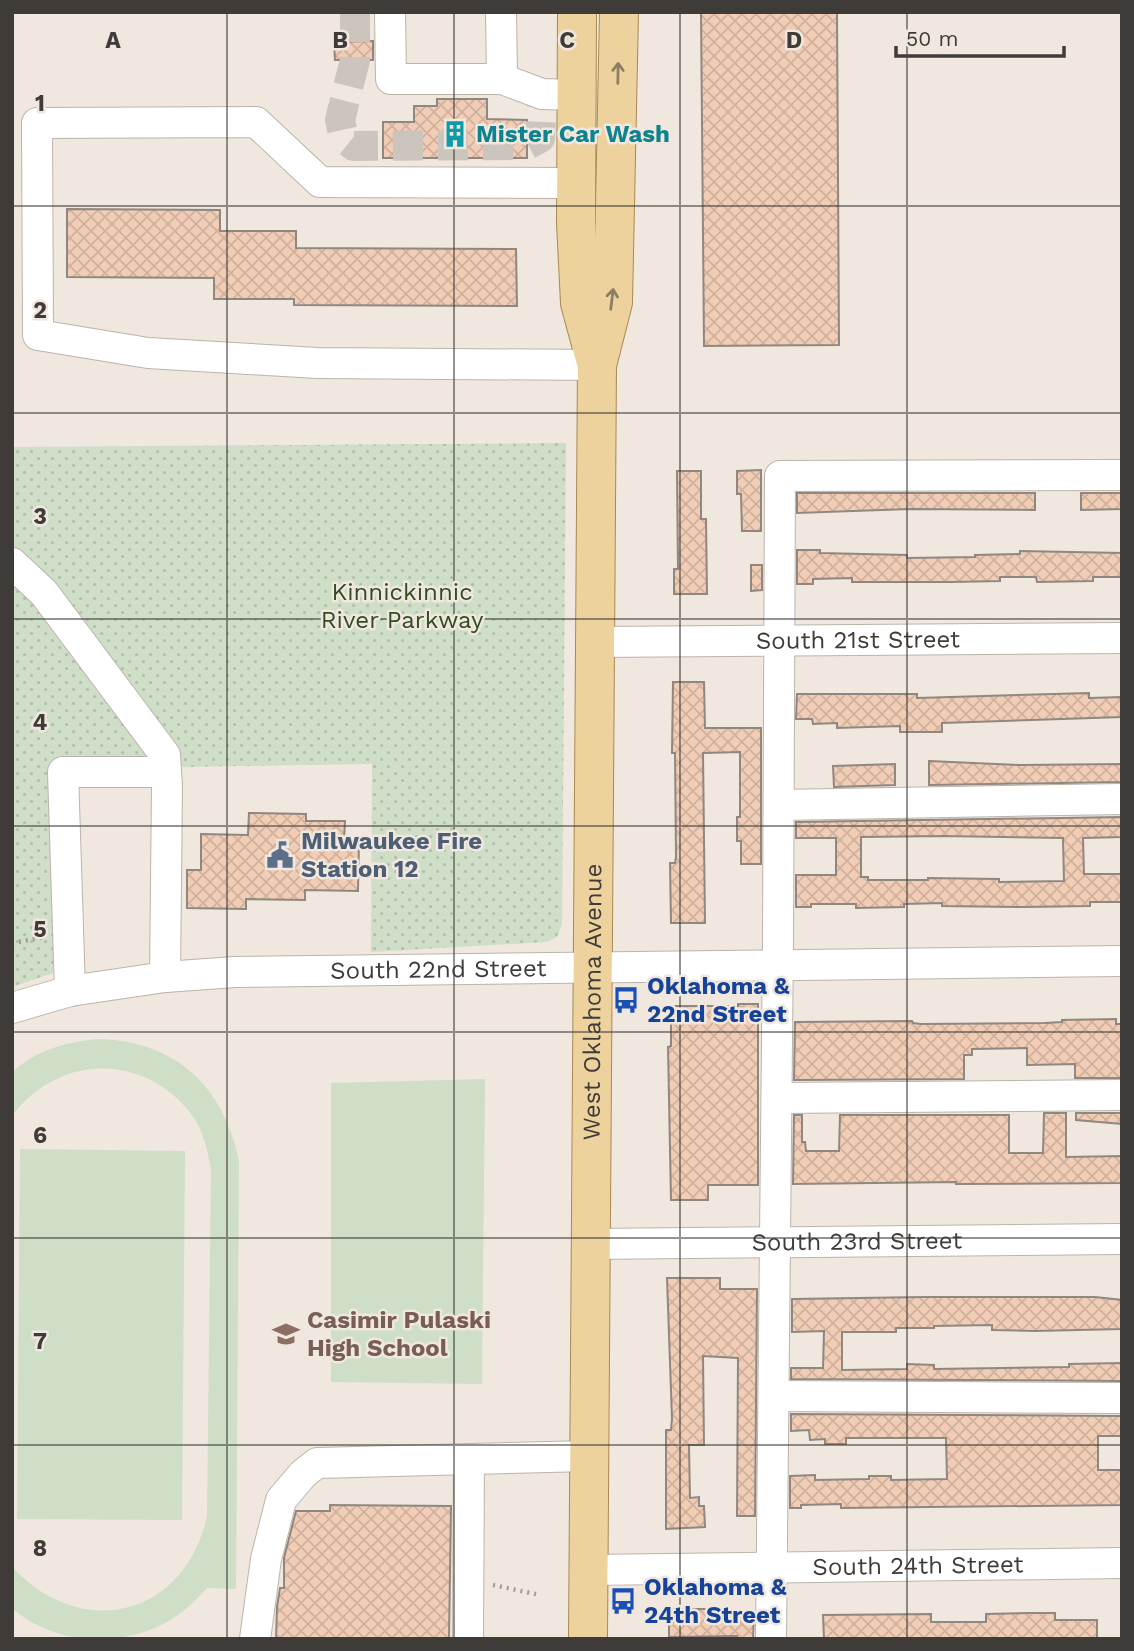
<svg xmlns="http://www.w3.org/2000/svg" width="1134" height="1651" font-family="'Work Sans',sans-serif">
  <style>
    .park { fill: url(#park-dots) }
    .pitch { fill: #cedec7 }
    .building { fill: url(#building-cross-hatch); stroke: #908781; stroke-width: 2; fill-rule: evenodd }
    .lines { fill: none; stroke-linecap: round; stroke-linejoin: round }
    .minor-tunnel { stroke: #ccc5be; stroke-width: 30; stroke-dasharray: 30 15; stroke-linecap: butt }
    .minor-casing { stroke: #bcb4ab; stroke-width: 32 }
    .major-casing { stroke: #a88a51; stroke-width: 40 }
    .path { stroke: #a29b95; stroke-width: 4.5; stroke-dasharray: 2 5; stroke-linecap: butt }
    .minor { stroke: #fff; stroke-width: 30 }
    .major { stroke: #edd29e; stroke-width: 38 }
    .oneway { stroke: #8d7f66 }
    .grid { fill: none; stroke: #3e3b38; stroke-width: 2; stroke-opacity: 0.55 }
    .labels { text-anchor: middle; stroke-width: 5; stroke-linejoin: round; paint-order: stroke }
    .culture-label { font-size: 24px; font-weight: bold; fill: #0d838f; stroke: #f0e7df; text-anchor: start }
    .park-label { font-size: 24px; fill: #304e20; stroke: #f0e7df }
    .street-label { font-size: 24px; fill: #3e3b38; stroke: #f0e7df }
    .service-label { font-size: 24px; font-weight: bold; fill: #4e5e75; stroke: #f0e7df; text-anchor: start }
    .transit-label { font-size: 24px; font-weight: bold; fill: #164399; stroke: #f0e7df; text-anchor: start }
    .education-label { font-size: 24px; font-weight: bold; fill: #785e54; stroke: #f0e7df; text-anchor: start }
    .grid-label { font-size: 23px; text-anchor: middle; font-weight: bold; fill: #3e3b38; stroke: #f0e7df; stroke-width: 5; stroke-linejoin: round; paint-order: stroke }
  </style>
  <defs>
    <pattern id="park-dots" width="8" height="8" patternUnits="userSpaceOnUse" patternTransform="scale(1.75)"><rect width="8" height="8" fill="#cedec7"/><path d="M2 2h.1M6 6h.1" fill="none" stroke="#b2bfac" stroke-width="1.8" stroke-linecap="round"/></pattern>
    <pattern id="building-cross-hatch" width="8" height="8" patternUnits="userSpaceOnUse" patternTransform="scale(1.75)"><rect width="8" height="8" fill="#f1cdb6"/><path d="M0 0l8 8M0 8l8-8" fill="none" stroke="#d0b19d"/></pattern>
  </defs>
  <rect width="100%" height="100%" fill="#f0e7df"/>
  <!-- park -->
  <path class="park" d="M566 443 562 924 557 937 546 942 371 952 372 764 53 769V973L12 987V447Z"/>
  <!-- pitch -->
  <path class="pitch" d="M100 1039C177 1042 224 1087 239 1161L236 1589 207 1588C197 1599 187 1609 175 1617 126 1649 57 1647 12 1608V1567C82 1642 185 1617 207 1516L211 1169C208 1153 205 1138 197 1123 189 1109 177 1097 164 1088 113 1053 48 1067 12 1116V1073C35 1050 68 1041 100 1039Z
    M485 1079 482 1384 331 1382V1083Z
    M20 1149 185 1151 182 1520 17 1519Z"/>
  <!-- building -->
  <path class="building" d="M701 12H837L839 345 704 346Z
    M373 41V60H335L334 42Z
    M437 99H487V119L527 120V158H383V122H414V106H437Z
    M67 209 220 210V231H296V248L516 249 517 306 294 305V299H214V278L67 277Z
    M761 470V531H742L741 494H737V471Z
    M677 471H701V519H706L707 594H674V569H678Z
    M797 493H1035V510L910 509 797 513Z
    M1081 493H1122V509L1081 510Z
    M797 550H820V553L907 555V558L975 557V555L1020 554V551L1122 553V577H1093V581L1037 582 1036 577H1000V581L952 582H852V578L813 579V584H797Z
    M751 565H762V590L751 591Z
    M673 682H704L705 728H761V864H741V841H737V817H740V752L703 753 705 923H671L670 863H675L676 857 675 753H672Z
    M1089 693V698L1122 697V717L942 723V732H900V726L837 728V723L813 724 812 719H796L797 694H917V698Z
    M929 761 1020 765 1122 764V782L929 785Z
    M895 764V785L834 787 833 766Z
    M249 813 306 814V821H345L344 841H359L358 891 305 890V900L246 899V909L187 908V870H201V834L248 835Z
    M1122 817V837L1083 838 1084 874H1122V902H1090V906L1023 907 942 906V903L904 904V907L856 908V904H811V907H796V875H836V838H796V822ZM943 836 1063 838 1064 881 999 882V879L928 878V880H868V877H861V837Z
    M738 1004H758V1185H708V1200H671L668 1047 671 1046V1006H738Z
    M1116 1019V1024H1122V1078H1075V1064L1027 1065V1048L972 1049V1055H964V1079L794 1080 795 1022 912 1021 913 1023 921 1024 1045 1023 1062 1022V1020Z
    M1044 1113H1066V1157L1122 1156V1183L956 1184V1182L793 1184 794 1115H802V1142H805L806 1151H839L840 1115H1009V1153H1043Z
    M1076 1113H1122V1124L1076 1120Z
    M667 1278H720V1289H757L755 1516H737L738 1358 703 1356 704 1445H689L690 1498 699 1497V1506H704L705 1527 666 1529V1430H671L672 1419Z
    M925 1297H1095L1122 1300V1329L1034 1331 992 1330V1325L934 1326V1328H896V1332H842V1370L907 1369V1364L934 1365V1369L1069 1367V1364L1122 1363V1381L791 1379V1368H823L824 1331 792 1332V1299Z
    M791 1414 1122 1416V1436H1098V1470H1122V1505L841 1508V1504L801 1505V1508H790V1476L815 1475V1480L869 1479V1476H891V1480L947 1479 946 1438H846V1444H825V1439L810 1440 809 1430 791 1431Z
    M330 1505 451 1506 449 1639H276L277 1607 280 1588H284V1558L296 1511H330Z
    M669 1609H715V1615H754L753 1638H737V1636L669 1637Z
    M1030 1613H1055V1620H1097V1639H824L823 1615 931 1614V1622H986V1614Z"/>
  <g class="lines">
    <!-- minor-tunnel -->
    <path class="minor-tunnel" d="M355 12V60L340 120 344 138 354 146 527 145 540 138 542 94"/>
    <defs>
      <g id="minor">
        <path d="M390 12 391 79H502"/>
        <path d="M501 12 502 79 542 94 576 95"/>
        <path d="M575 183 320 182 256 122 37 123 38 335 148 353 317 363 597 365"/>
        <path d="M12 563 44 593 165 755 167 787 165 977"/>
        <path id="s1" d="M594 642 1122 638"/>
        <path d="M779 805 1122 799"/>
        <path d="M70 991 63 772H166"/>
        <path id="s2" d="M12 1008 70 991 165 977 235 972 1122 961"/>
        <path d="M777 1098 1122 1095"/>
        <path id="s3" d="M591 1244 1122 1239"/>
        <path d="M774 1396 1122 1398"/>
        <path id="s4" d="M589 1570 1122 1563"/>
        <path d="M255 1639 266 1559 281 1500 303 1474 317 1463 589 1456"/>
        <path d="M468 1639 469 1459"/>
        <path d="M771 1639 778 941 780 476 1122 475"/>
      </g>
      <g id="major">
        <path d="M577 12 576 223 580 303 596 362"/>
        <path id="s5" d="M588 1639 597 365 613 302 619 12"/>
      </g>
    </defs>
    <!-- minor casing -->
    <use href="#minor" class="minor-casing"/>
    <!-- major casing -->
    <use href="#major" class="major-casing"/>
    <!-- path -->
    <path class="path" d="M12 943 46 937
      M493 1585 540 1595"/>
    <!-- minor -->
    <use href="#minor" class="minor"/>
    <!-- major -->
    <use href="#major" class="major"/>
  </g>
  <!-- one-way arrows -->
  <defs><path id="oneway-shaft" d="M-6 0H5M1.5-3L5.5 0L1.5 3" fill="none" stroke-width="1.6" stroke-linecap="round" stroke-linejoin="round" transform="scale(1.75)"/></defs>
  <g class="oneway">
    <use href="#oneway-shaft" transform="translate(618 73) rotate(-89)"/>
    <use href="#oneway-shaft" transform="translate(612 299) rotate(-83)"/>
  </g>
  <!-- grid -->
  <path class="grid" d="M227 12V1639M454 12V1639M680 12V1639M907 12V1639M12 206H1122M12 413H1122M12 619H1122M12 826H1122M12 1032H1122M12 1238H1122M12 1445H1122"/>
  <!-- icons -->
  <defs>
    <symbol id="building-bare" viewBox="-9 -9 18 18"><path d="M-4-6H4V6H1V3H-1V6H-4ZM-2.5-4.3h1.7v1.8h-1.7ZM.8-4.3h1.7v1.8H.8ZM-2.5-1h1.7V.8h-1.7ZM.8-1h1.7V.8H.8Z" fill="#0f9aa8" stroke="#f0e7df" stroke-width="2.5" paint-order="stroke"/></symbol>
    <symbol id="civic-bare" viewBox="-9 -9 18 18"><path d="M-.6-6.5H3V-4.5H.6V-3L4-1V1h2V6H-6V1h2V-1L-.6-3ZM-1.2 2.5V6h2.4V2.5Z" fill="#5c6f8a" stroke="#f0e7df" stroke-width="2.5" paint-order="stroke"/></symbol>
    <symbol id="bus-bare" viewBox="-9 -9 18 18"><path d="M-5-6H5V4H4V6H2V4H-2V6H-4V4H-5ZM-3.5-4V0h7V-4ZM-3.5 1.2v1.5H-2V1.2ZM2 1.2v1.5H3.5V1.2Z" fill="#1a4fb4" stroke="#f0e7df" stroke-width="2.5" paint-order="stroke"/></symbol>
    <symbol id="school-bare" viewBox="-9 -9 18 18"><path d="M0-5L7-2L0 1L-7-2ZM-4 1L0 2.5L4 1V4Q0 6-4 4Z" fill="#8d6e63" stroke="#f0e7df" stroke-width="2.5" paint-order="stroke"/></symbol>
  </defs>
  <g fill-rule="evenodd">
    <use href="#building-bare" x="436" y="115" width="38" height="38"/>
    <use href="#civic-bare" x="261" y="836" width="38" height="38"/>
    <use href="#bus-bare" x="607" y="981" width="38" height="38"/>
    <use href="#school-bare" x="267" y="1315" width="38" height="38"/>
    <use href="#bus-bare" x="604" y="1582" width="38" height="38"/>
  </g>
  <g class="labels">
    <!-- culture labels -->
    <g class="culture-label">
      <text x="476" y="142">Mister Car Wash</text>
    </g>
    <!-- park labels -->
    <g class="park-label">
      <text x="402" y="600">Kinnickinnic<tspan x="402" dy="28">River Parkway</tspan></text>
    </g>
    <!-- street labels -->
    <g class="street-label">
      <text dy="8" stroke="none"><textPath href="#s1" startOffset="264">South 21st Street</textPath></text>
      <text dy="8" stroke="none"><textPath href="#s2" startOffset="430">South 22nd Street</textPath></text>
      <text dy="8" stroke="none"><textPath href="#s5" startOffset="637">West Oklahoma Avenue</textPath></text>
      <text dy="8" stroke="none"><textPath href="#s3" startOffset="266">South 23rd Street</textPath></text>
      <text dy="8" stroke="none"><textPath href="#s4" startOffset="329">South 24th Street</textPath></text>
    </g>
    <!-- service labels -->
    <g class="service-label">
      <text x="301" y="849">Milwaukee Fire<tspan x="301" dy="28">Station 12</tspan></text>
    </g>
    <!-- transit labels -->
    <g class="transit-label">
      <text x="647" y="994">Oklahoma &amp;<tspan x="647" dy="28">22nd Street</tspan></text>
      <text x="644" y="1595">Oklahoma &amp;<tspan x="644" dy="28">24th Street</tspan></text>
    </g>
    <!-- education labels -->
    <g class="education-label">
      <text x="307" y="1328">Casimir Pulaski<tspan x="307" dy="28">High School</tspan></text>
    </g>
  </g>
  <g class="grid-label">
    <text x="113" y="48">A</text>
    <text x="340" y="48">B</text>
    <text x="567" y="48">C</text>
    <text x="794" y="48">D</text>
    <text x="40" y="111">1</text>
    <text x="40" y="318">2</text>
    <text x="40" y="524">3</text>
    <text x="40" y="730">4</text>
    <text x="40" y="937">5</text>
    <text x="40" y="1143">6</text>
    <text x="40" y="1349">7</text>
    <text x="40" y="1556">8</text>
  </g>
  <!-- border -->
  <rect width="1134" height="1651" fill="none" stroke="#3e3b38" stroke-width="28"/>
  <!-- scale -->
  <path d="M896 46v10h168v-10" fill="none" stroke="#3e3b38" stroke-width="3.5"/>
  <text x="906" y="46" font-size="21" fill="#3e3b38" stroke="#f0e7df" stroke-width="5" paint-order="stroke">50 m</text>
</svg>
